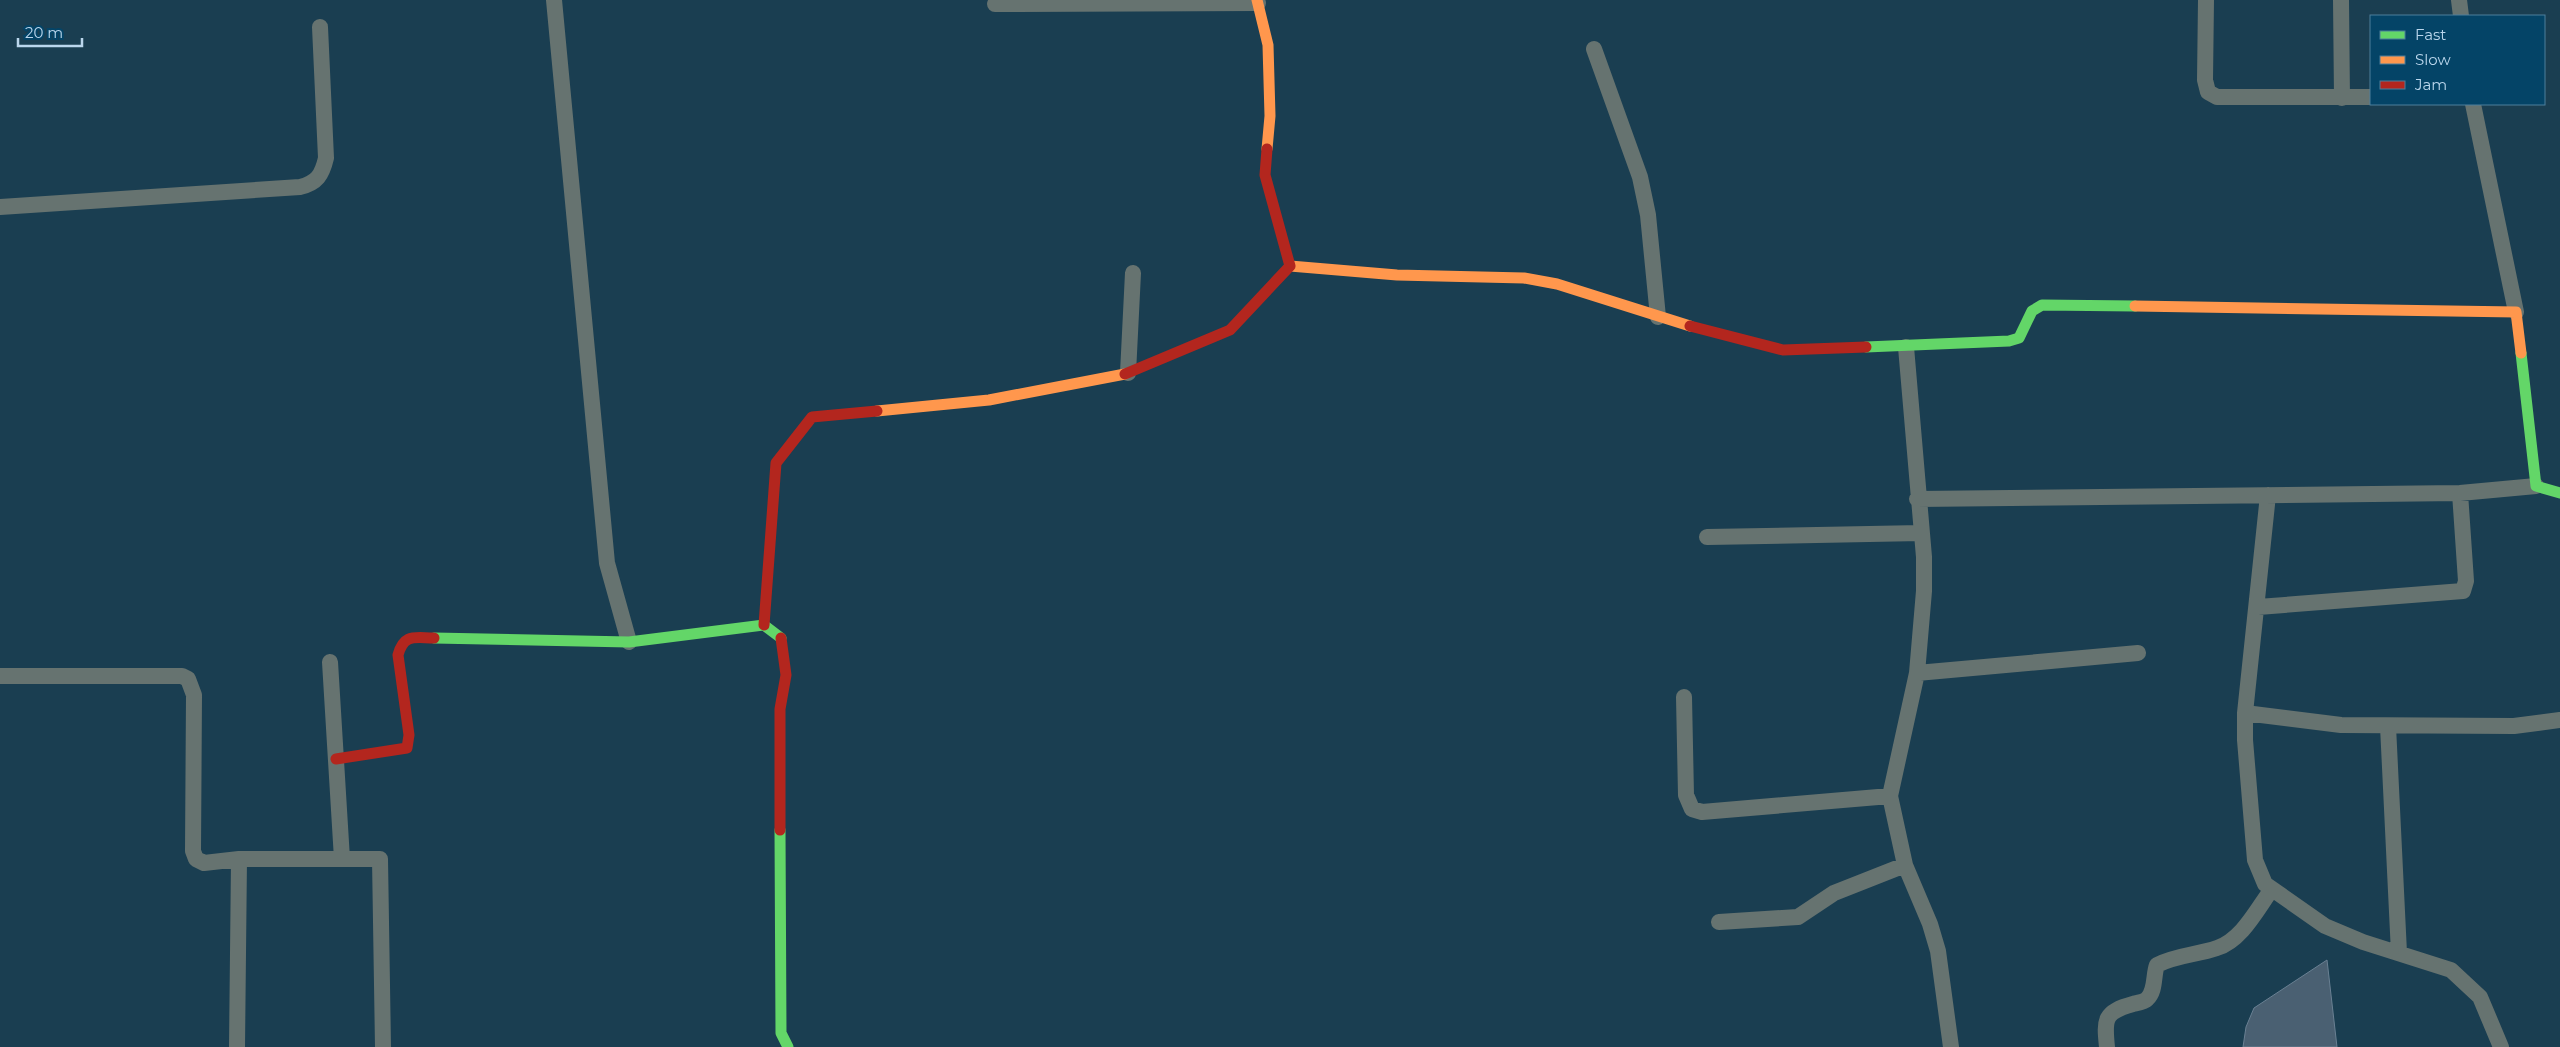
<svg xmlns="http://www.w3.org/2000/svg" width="2560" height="1047" font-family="Montserrat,sans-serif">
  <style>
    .building { fill: #4a6072; stroke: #6a8093 }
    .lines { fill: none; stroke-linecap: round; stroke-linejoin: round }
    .street { stroke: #667370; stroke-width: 16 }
    .fast { stroke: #63d668; stroke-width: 11 }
    .slow { stroke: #ff974d; stroke-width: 11 }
    .jam { stroke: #b3261e; stroke-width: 11 }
  </style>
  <rect width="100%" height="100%" fill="#1a3e51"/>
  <!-- building -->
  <path class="building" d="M2327 960 2337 1047H2243L2246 1027 2254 1008Z"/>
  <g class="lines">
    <!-- street -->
    <path class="street" d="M554 0 607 563 629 642
      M2206 0 2205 80 2208 92 2217 97H2371
      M2341 0 2342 98
      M2459 0 2461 16
      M995 4 1258 3
      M1594 49 1640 177 1648 215 1658 317
      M2473 104 2516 312
      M0 207 300 187C317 183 322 175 326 158L320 27
      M1906 347 1924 557V591L1917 673 1890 796 1905 865 1930 924 1938 951 1951 1047
      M1128 373 1133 273
      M2268 495 2245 713V740L2255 860 2265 884 2325 926 2363 942 2451 970 2480 997 2501 1047
      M1917 499 2460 493 2536 486
      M1707 537 1921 533
      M2258 607 2463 591 2466 581 2460 493
      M330 662 342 859
      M1917 673 2138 653
      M0 676H182L188 679 194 695 193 851 196 859 204 863 239 859H380L383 1047
      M1684 697 1686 795 1692 809 1702 812 1890 796
      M2245 713 2341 725 2514 726 2560 720
      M2388 726 2399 953
      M1719 922 1798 917 1834 893 1905 865
      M237 1047 239 859
      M2107 1047C2104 1019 2104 1012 2133 1004 2137 1003 2144 1002 2147 999 2156 991 2153 975 2157 965 2176 955 2197 955 2217 948 2242 940 2257 909 2272 889"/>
    <!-- fast -->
    <path class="fast" d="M1866 347 2009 341 2019 338 2032 311 2042 305 2135 306
      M2521 353 2536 486 2560 493
      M434 638 629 642 764 625 781 638
      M780 830 781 1033 788 1047"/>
    <!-- slow -->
    <path class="slow" d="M1257 0 1268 45 1270 116 1267 149
      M1290 266 1397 275 1524 278 1557 284 1690 326
      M2135 306 2516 312 2521 353
      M877 411 989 400 1125 374"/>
    <!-- jam -->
    <path class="jam" d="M1690 326 1783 350 1866 347
      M1125 374 1230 330 1290 266 1265 175 1267 149
      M764 625 776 463 812 417 877 411
      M336 759 407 748 409 735 398 655C404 633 415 638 434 638
      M780 830V709L786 675 781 638"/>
  </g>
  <!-- legend -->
  <rect x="2370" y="15" width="175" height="90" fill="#044467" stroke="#4d7e9c"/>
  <rect x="2380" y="31" width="25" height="8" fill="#63d668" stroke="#4d7e9c"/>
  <text x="2415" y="40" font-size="15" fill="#bad6ec">Fast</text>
  <rect x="2380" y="56" width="25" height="8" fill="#ff974d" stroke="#4d7e9c"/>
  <text x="2415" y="65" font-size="15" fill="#bad6ec">Slow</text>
  <rect x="2380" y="81" width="25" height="8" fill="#b3261e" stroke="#4d7e9c"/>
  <text x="2415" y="90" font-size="15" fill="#bad6ec">Jam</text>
  <!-- scale -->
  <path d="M18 38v8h64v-8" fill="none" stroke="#bad6ec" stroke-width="2.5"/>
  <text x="25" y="38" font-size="15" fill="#bad6ec" stroke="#044467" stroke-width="4" paint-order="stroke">20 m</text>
</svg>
